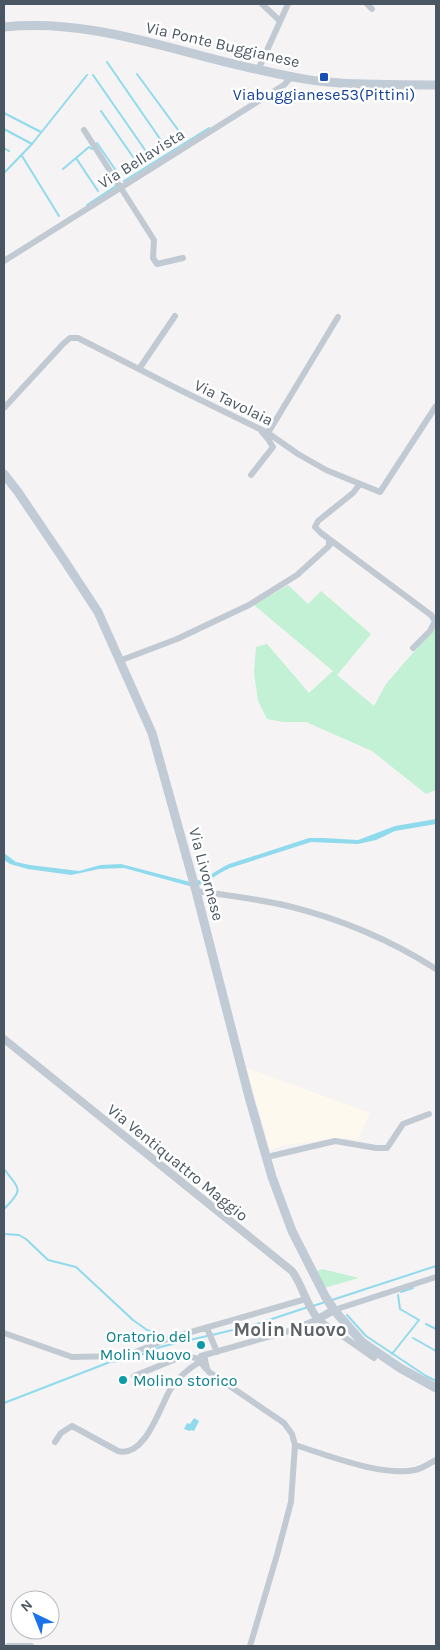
<svg xmlns="http://www.w3.org/2000/svg" width="440" height="1650" font-family="Karla,sans-serif">
  <style>
    .commercial { fill: #fdf9ef }
    .green { fill: #c3f1d5 }
    .water { fill: #90daee }
    .lines { fill: none; stroke-linecap: round; stroke-linejoin: round }
    .stream { stroke: #90daee; stroke-width: 2 }
    .minor { stroke: #c1cad2; stroke-width: 6 }
    .tertiary { stroke: #c1cad2; stroke-width: 8 }
    .secondary { stroke: #c1cbd6; stroke-width: 9 }
    .transit-dot { fill: #1a4fb4; stroke: #fff; stroke-width: 2 }
    .culture-dot { fill: #0f9aa8; stroke: #fff; stroke-width: 2 }
    .labels { text-anchor: middle; stroke-width: 5; stroke-linejoin: round; paint-order: stroke }
    .street-label { font-size: 16px; fill: #4a5661; stroke: #fff }
    .transit-label { font-size: 16px; fill: #164399; stroke: #fff }
    .culture-label { font-size: 16px; fill: #0d838f; stroke: #fff; text-anchor: end }
    .quarter-label { font-size: 19px; font-weight: bold; fill: #5f6368; stroke: #fff }
  </style>
  <rect width="100%" height="100%" fill="#f5f3f3"/>
  <!-- commercial -->
  <path class="commercial" d="M247 1068 370 1113 358 1140 341 1138 286 1145 270 1150Z"/>
  <!-- green -->
  <path class="green" d="M288 585 308 604 321 591 371 634 337 675 374 706 386 684 436 626V790L426 794 372 751 306 722H284L267 719 258 701 254 673 256 647 267 644 309 693 333 671 254 605Z
    M322 1269 359 1278 324 1288 315 1272Z"/>
  <!-- water -->
  <path class="water" d="M436 819V824L395 831 376 840 358 844 311 842 230 868C217 873 207 884 193 887L124 868 99 869 71 875 28 869 10 864 4 860V853L16 862 30 865 79 871 100 865 121 864 190 882C205 881 216 870 229 864L309 838H323L358 840 395 826Z
    M194 1418 199 1421 194 1431 191 1430 190 1431 184 1429 187 1423 190 1424Z"/>
  <g class="lines">
    <!-- stream -->
    <path class="stream" d="M107 62 167 149
      M137 74 184 138
      M93 75 152 160
      M101 111 140 167
      M4 113 41 132
      M4 129 32 144
      M97 143 121 178
      M4 148 9 151
      M22 156 59 216
      M76 158 98 191
      M63 169 89 147 92 149
      M4 173 32 144 87 75
      M124 181 209 128
      M87 205 116 186 115 184
      M4 1169C20 1190 24 1189 4 1209
      M4 1234 19 1235 26 1239 48 1260 76 1267 133 1320 147 1330 166 1337
      M401 1292 413 1288
      M332 1300 436 1266
      M313 1306 325 1302
      M347 1315 366 1336 426 1376 436 1381
      M426 1324 436 1329
      M212 1335 257 1324 308 1307
      M413 1338 436 1351
      M392 1354 419 1320 400 1309 398 1295
      M4 1403 110 1362 128 1360 160 1347 207 1336"/>
    <!-- minor -->
    <path class="minor" d="M262 4 280 21
      M367 4 372 9
      M258 70 288 4
      M84 130 154 240 153 258 157 264 183 258
      M4 261 284 85 292 76
      M139 369 175 316
      M4 408 63 344 70 338H78L178 389 268 433 298 454 326 470 380 492 436 406
      M268 433 338 317
      M251 475 273 447 268 439 262 432
      M360 484 353 493 318 521 315 527 321 533 431 615 435 621 430 631 413 648
      M119 661 177 639 249 605 297 575 329 546V539
      M196 891C227 895 258 899 288 906 341 919 389 939 436 969
      M267 1157 335 1141 376 1148H387L403 1124 429 1114
      M334 1310 436 1277
      M207 1328 217 1352
      M4 1333 72 1357 119 1356 133 1353 170 1338 306 1299
      M204 1355 207 1369 209 1372 284 1423 292 1434 295 1445 291 1502 277 1555 250 1646
      M206 1369 198 1359 201 1356 289 1331 318 1319 374 1358
      M134 1376 181 1357 189 1356 198 1359
      M55 1442 61 1433 72 1426 118 1451C145 1458 159 1409 170 1390 177 1379 189 1368 201 1361
      M295 1445C327 1455 382 1477 415 1470 422 1469 430 1463 436 1460
      M8 1646H31"/>
    <!-- tertiary -->
    <path class="tertiary" d="M4 1039 292 1271C303 1286 306 1305 318 1319L334 1310"/>
    <!-- secondary -->
    <path class="secondary" d="M4 27C93 18 174 52 260 70 279 74 299 79 319 81 357 86 398 84 436 85
      M4 474 18 492 64 560 98 612 152 733 196 891 249 1097 272 1177 292 1231 325 1296 334 1310 362 1342 400 1368 436 1388"/>
  </g>
  <!-- markers -->
  <rect class="transit-dot" x="319" y="72" width="10" height="10" rx="2.5"/>
  <g class="culture-dot">
    <circle cx="201" cy="1345" r="5"/>
    <circle cx="123" cy="1380" r="5"/>
  </g>
  <g class="labels">
    <!-- street labels -->
    <g class="street-label">
      <text transform="translate(223 44) rotate(13)" y="6">Via Ponte Buggianese</text>
      <text transform="translate(141 158) rotate(-32)" y="6">Via Bellavista</text>
      <text transform="translate(234 402) rotate(26)" y="6">Via Tavolaia</text>
      <text transform="translate(207 874) rotate(75)" y="6">Via Livornese</text>
      <text transform="translate(178 1162) rotate(39)" y="6">Via Ventiquattro Maggio</text>
    </g>
    <!-- transit labels -->
    <g class="transit-label">
      <text x="324" y="100">Viabuggianese53(Pittini)</text>
    </g>
    <!-- culture labels -->
    <g class="culture-label">
      <text x="191" y="1342">Oratorio del<tspan x="191" dy="18">Molin Nuovo</tspan></text>
      <text x="133" y="1386" text-anchor="start">Molino storico</text>
    </g>
    <!-- quarter labels -->
    <g class="quarter-label">
      <text x="290" y="1336">Molin Nuovo</text>
    </g>
  </g>
  <!-- border -->
  <rect width="440" height="1650" fill="none" stroke="#4a5661" stroke-width="10"/>
  <!-- north arrow -->
  <g transform="translate(35 1615) rotate(317)"><circle r="24" fill="#ffffff" stroke="#b7bbc0"/>
  <path d="M0-4L9 19L0 12L-9 19Z" fill="#1a73e8"/>
  <text y="-8" font-size="14" font-weight="bold" text-anchor="middle" fill="#4a5661">N</text>
  </g>
</svg>
